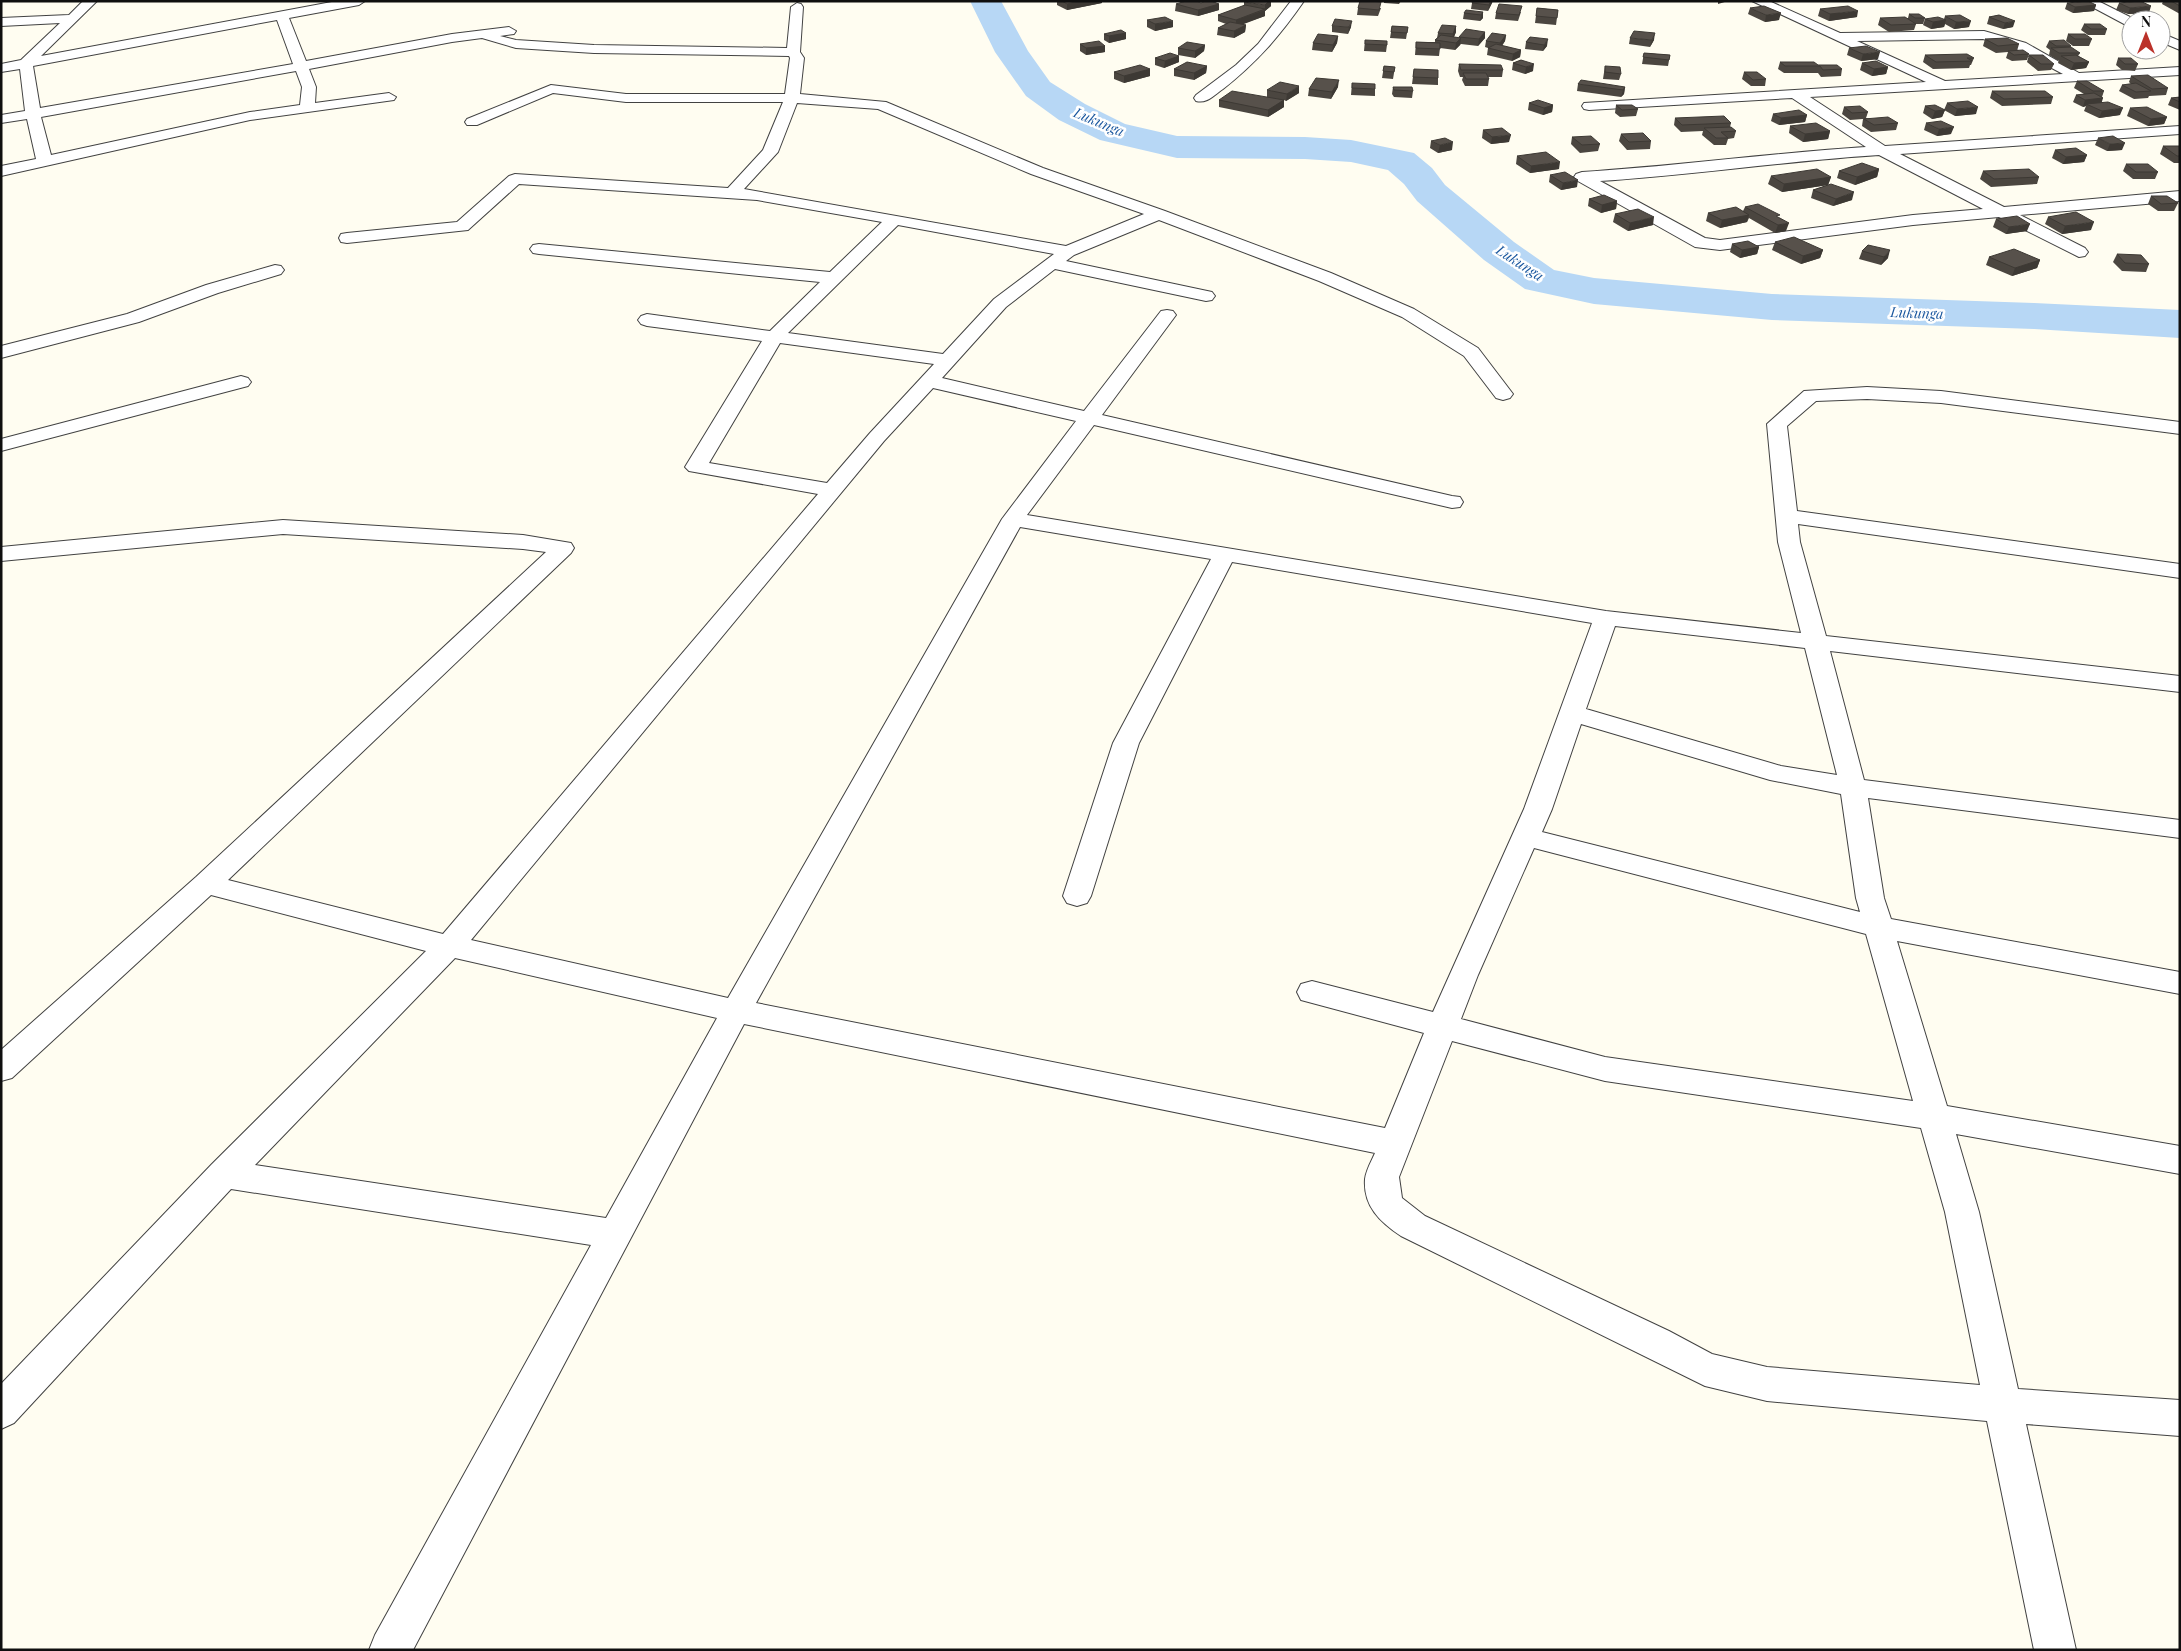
<svg xmlns="http://www.w3.org/2000/svg" width="2181" height="1651" font-family="'Playfair Display',serif">
  <style>
    .lines { fill: none; stroke-linecap: round; stroke-linejoin: round }
    .river { fill: #b7d7f5; fill-rule: evenodd }
    .street-casing { stroke: #424242; stroke-width: 2 }
    .street { fill: #fff; fill-rule: evenodd }
    .wall { fill: #4b4640 }
    .shaded-wall { fill: #3d3934 }
    .building { fill: #57514b; stroke: #3d3934 }
    .labels { text-anchor: middle; stroke-width: 5; stroke-linejoin: round; paint-order: stroke }
    .far-water-label { font-size: 14px; font-style: italic; fill: #1a579e; stroke: #fff }
  </style>
  <rect width="100%" height="100%" fill="#fffdf1"/>
  <g class="lines">
    <!-- river -->
    <path class="river" d="M970 1H1001L1028 51 1050 82 1085 104 1125 124 1177 136 1305 137 1351 140 1414 153 1432 168 1445 185 1514 242 1554 270 1594 278 1772 294 2034 303 2180 310V338L2034 329 1772 320 1594 304 1525 289 1484 260 1417 201 1404 184 1388 170 1351 162 1305 159 1177 158 1100 140 1059 120 1026 96 995 52Z"/>
    <defs>
      <path id="street" d="M83 1H97L41 56 337 1H365L359 5 289 18 306 61 452 34 509 27 516 31 514 34 500 36 516 40 594 45 787 48 791 7 797 3 801 4 803 7 800 52 804 58 800 94 886 102 1043 168 1165 211 1331 273 1414 309 1478 348 1513 394 1510 398 1503 400 1496 398 1464 356 1402 317 1319 281 1159 220 1074 255 1066 261 1212 292 1215 296 1212 300 1206 301 1055 269 1006 307 942 378 1084 411 1161 311 1167 310 1173 311 1176 315 1102 415 1452 496 1460 497 1463 502 1460 507 1452 508 1094 425 1027 515 1606 611 1801 633 1778 542 1767 424 1804 391 1867 387 1941 391 2180 422V434L1941 403 1867 399 1816 401 1787 426 1797 511 2180 564V578L1798 524 1800 542 1826 636 2180 676V692L1830 651 1864 780 2180 820V838L1868 798 1884 898 1891 919 2180 972V994L1897 941 1947 1106 2180 1146V1174L1956 1134 1979 1212 2018 1389 2180 1400V1436L2026 1424 2076 1650H2034L1987 1421 1767 1401 1705 1386 1401 1236C1380 1222 1363 1206 1365 1179 1366 1170 1372 1160 1375 1153L744 1024 413 1650H369L375 1635 591 1245 231 1189 14 1423 1 1429V1384L212 1164 426 951 211 895 12 1078 1 1081V1050L196 877 546 552 523 549 283 534 1 561V547L283 520 523 535 571 543 574 548 571 553 228 880 443 934 818 494 689 471 685 467 762 341 647 326 641 324 638 320 641 316 647 314 770 331 820 282 539 254 533 253 530 249 533 245 539 244 830 272 882 222 757 200 519 184 468 230 347 243 341 242 339 238 341 234 347 233 457 222 509 176 515 174 728 188 763 150 783 102H626L553 93 477 125H467L465 122 467 119 551 85 626 94H785L790 58 789 56 594 53 516 48 482 38 452 42 309 69 316 87 315 103 389 93 396 97 394 100 250 120 1 176V166L36 159 27 119 1 123V115L25 111 20 69 1 72V64L21 60 60 23 1 26V18L69 15ZM277 20 293 64 40 108 33 66ZM296 71 302 87 300 105 250 112 51 155 41 117ZM797 103 878 109 1031 174 1144 214 1066 246 744 189 778 152ZM898 225 1054 254 994 299 943 354 788 333ZM780 343 934 364 870 433 827 483 709 463ZM933 388 1076 421 1002 519 728 998 471 940 884 441ZM1020 527 1211 559 1113 743 1063 896 1067 903 1077 906 1087 903 1091 896 1139 743 1232 562 1592 623 1524 809 1433 1012 1312 981 1301 984 1297 992 1301 1000 1424 1033 1385 1128 756 1003ZM1615 626 1805 648 1837 775 1781 766 1586 709ZM1581 724 1770 780 1841 794 1856 898 1860 912 1542 832 1552 809ZM1534 848 1866 934 1913 1101 1605 1057 1461 1019 1478 975ZM455 958 717 1018 606 1218 255 1165ZM1452 1041 1605 1081 1921 1128 1945 1212 1980 1385 1767 1367 1712 1354 1669 1331 1425 1216 1402 1198 1399 1177Z
        M1291 1H1304C1279 37 1257 62 1223 89 1214 95 1207 104 1196 101L1194 98 1196 95 1236 65 1258 44Z
        M1752 1H1769L1840 33 1984 31 2026 43 2079 73 2180 67V75L1810 97 1885 146 2180 126V134L1900 154 2004 207 2180 191V201L2020 215 2085 248 2088 252 2085 256 2079 257 1999 217 1913 225 1720 250 1695 247 1576 180 1574 177 1576 174 1582 172C1677 166 1771 153 1866 147L1792 98 1589 110 1584 109 1582 106 1584 103 1926 82ZM1983 39 2016 49 2063 74 1945 81 1857 41ZM1879 155 1983 209 1913 215 1720 240 1705 238 1600 181C1693 175 1786 161 1879 155Z
        M2081 1H2098L2136 20H2131V26L2126 25Z
        M2161 33 2180 41V50L2161 42Z
        M275 265 281 266 284 270 281 274 218 293 139 322 1 358V346L127 314 206 285Z
        M241 376 248 378 251 382 248 386 1 451V439Z"/>
    </defs>
    <!-- street casing -->
    <use href="#street" class="street-casing"/>
    <!-- street -->
    <use href="#street" class="street"/>
  </g>
  <!-- wall -->
  <path class="wall" d="M1057 1H1102V3L1067 10 1057 5Z
    M1384 1H1401L1399 4 1384 3Z
    M2163 1H2180V14L2162 4Z
    M1244 2 1271 6 1265 11V16L1242 24 1246 25 1245 32 1234 38 1217 35 1218 28 1226 24 1218 21V15L1244 6Z
    M1201 3 1219 4V10L1198 16 1175 11 1176 4Z
    M1472 3H1492L1488 11 1471 9Z
    M2067 3 2096 5 2094 11 2073 13 2065 9Z
    M2119 3 2149 13 2128 14 2116 10Z
    M1358 8H1381L1378 16 1357 15Z
    M1537 8 1558 10 1556 25 1535 23Z
    M1750 8 1779 20 1765 22 1748 14Z
    M1820 9 1857 17 1829 21 1818 16Z
    M1483 12V18L1480 21 1463 19 1464 13Z
    M1521 12 1518 21 1495 19 1496 13Z
    M1909 14 1925 18 1923 24H1916L1914 30 1889 32 1878 25 1880 18H1908Z
    M1999 15 2013 27 2003 29 1987 24 1989 17Z
    M1945 16 1969 27 1954 29 1945 24 1944 27 1931 29 1923 25 1925 19H1944Z
    M1147 20 1173 27 1155 31 1147 27Z
    M2084 24 2107 29 2105 35H2088L2081 30Z
    M1332 26 1351 27 1348 34 1332 32Z
    M1392 26 1408 27 1406 39 1390 38Z
    M1456 26V32L1454 37 1459 38V37L1485 32V38L1478 46 1461 44 1455 50 1440 48 1439 56 1415 55 1416 42H1435V40L1437 38 1438 33Z
    M1126 33V39L1109 43 1104 40V34Z
    M2068 34 2092 39 2089 46H2073L2066 41Z
    M1506 35 1505 41 1502 46 1521 50 1520 57 1512 61 1487 55 1488 48 1485 47 1486 41Z
    M1338 36 1337 43 1332 52 1312 50 1313 43Z
    M1530 37 1547 46 1543 51 1525 49 1526 42Z
    M1630 38 1654 40 1650 47 1629 44Z
    M1985 39 2019 44 2017 51 2029 54 2027 60 2012 61 2006 58 2008 52 1996 53 1983 46Z
    M1365 40 1387 45 1386 52 1364 51Z
    M2049 41 2071 46 2070 48 2080 53 2078 56 2089 62 2086 68 2071 70 2058 63 2059 60H2057L2049 55 2050 50 2046 47Z
    M1080 44 1105 46V52L1086 55 1080 51Z
    M1205 45 1204 51 1195 58 1178 55V48Z
    M1849 48 1878 59 1861 61 1847 55Z
    M2135 50H2159L2157 54 2142 55 2135 51Z
    M1644 53 1670 55 1668 66 1642 64Z
    M1925 55 1974 58 1971 65H1970L1969 68 1933 69 1923 62Z
    M2029 55 2054 64 2051 70 2038 71 2027 62Z
    M1179 56V62L1164 68 1155 65V58Z
    M2118 58 2138 64 2135 71 2122 70 2116 65Z
    M1521 60 1533 71 1525 74 1512 70 1513 63Z
    M1780 62 1818 65 1842 69 1841 76 1821 77 1818 73H1784L1778 69Z
    M1862 63 1888 67 1886 74 1872 76 1860 70Z
    M1459 64 1503 70 1502 77H1488L1489 79 1488 86H1465L1462 80 1463 77H1460L1458 71Z
    M1207 66 1206 73 1194 80 1174 76V69Z
    M1384 66 1395 67 1393 79 1382 78Z
    M1605 66 1621 74 1619 80 1603 79Z
    M1150 69V76L1124 83 1114 79V72Z
    M1414 69 1438 78V85L1412 84Z
    M1744 72 1766 79 1765 86H1751L1742 79Z
    M2131 76 2168 88 2166 95 2149 96 2148 98 2134 99 2119 91 2122 85 2131 84 2129 82Z
    M2077 81 2104 91 2102 97 2101 102 2120 115 2099 118 2084 111 2086 106 2083 107 2073 102 2076 95 2084 94 2074 88Z
    M1352 83 1375 89V96L1351 95Z
    M1578 84 1625 87 1624 94 1621 97 1577 91Z
    M1338 87 1331 99 1308 96 1309 89Z
    M1393 87 1413 91 1412 98 1394 97 1392 94Z
    M1267 90 1299 93 1286 101 1284 100V107L1268 117 1219 107V100L1267 97Z
    M1992 91 2053 97 2051 104 2002 106 1990 98Z
    M2180 97V110L2168 105 2171 98Z
    M1529 103 1553 105 1552 112 1543 115 1528 110Z
    M1947 103 1976 114 1955 116 1944 110Z
    M1616 105 1638 109 1636 116 1620 117 1615 113Z
    M1925 106 1945 110 1942 117 1932 119 1923 113Z
    M1844 107 1868 112 1866 118 1898 123 1896 130 1871 132 1862 126 1863 119 1850 120 1842 114Z
    M2130 108 2167 117 2164 124 2148 126 2127 116Z
    M1773 114 1807 115 1805 122 1779 125 1771 121Z
    M1675 118 1731 123 1730 127 1736 131 1734 138 1728 139 1726 145H1714L1702 135 1703 131 1681 132 1674 125Z
    M1926 123 1951 134 1937 136 1924 130Z
    M1790 126 1830 131 1828 139 1803 142 1789 133Z
    M1483 130 1509 142 1491 144 1482 138Z
    M1621 134 1651 141 1650 149 1627 150 1619 141Z
    M1572 137 1600 144 1598 151 1580 153 1571 144Z
    M2098 138 2122 150 2107 151 2095 145Z
    M1431 141 1452 150 1438 153 1430 148Z
    M2163 146H2180V163H2174L2160 154Z
    M2055 150 2087 155 2084 162 2063 164 2052 158Z
    M1517 156 1559 169 1530 173 1516 164Z
    M2126 164 2158 172 2155 179H2133L2123 171Z
    M1879 169 1877 177 1855 185 1837 178 1839 171Z
    M1983 171 2039 177 2037 184 1991 187 1980 179Z
    M1550 175 1577 187 1561 190 1549 182Z
    M1771 176 1831 177 1828 185 1852 200 1833 206 1811 198 1813 190 1828 185 1782 192 1768 184Z
    M2151 196 2178 203 2174 211H2158L2148 204Z
    M1589 199 1617 201 1616 209 1601 213 1588 206Z
    M1745 207 1779 218 1786 231 1775 233 1749 218 1747 222 1720 228 1706 221 1708 213 1743 211Z
    M1615 214 1653 225 1628 231 1613 222Z
    M2048 217 2091 230 2062 234 2045 224Z
    M1996 219 2027 231 2006 234 1993 227Z
    M1775 242 1823 250 1820 258 1801 264 1772 250Z
    M1732 244 1759 247 1757 254 1740 258 1730 252Z
    M1868 245 1888 258 1881 265 1859 259 1862 251Z
    M2117 254 2149 264 2146 272 2122 271 2113 262Z
    M1989 257 2040 260 2037 268 2012 276 1986 265Z"/>
  <!-- shaded-wall -->
  <path class="shaded-wall" d="M1079 1H1102V3L1067 10V4Z
    M1269 1H1271V6L1265 11V16L1236 27V20L1265 10V5Z
    M1491 1H1493L1488 11 1489 5Z
    M1718 1H1728L1718 4Z
    M1219 4V10L1198 16V10Z
    M2096 5 2094 11 2073 13 2075 7Z
    M2151 6 2149 13 2128 14 2130 8Z
    M1858 11 1857 17 1829 21 1830 14Z
    M1483 12V18L1480 21 1481 15Z
    M1781 13 1779 20 1765 22 1766 15Z
    M1946 20 1944 27 1931 29 1933 22Z
    M1173 21V27L1155 31V24Z
    M1352 21 1351 27 1348 34 1349 27Z
    M1971 21 1969 27 1954 29 1956 22Z
    M2015 21 2013 27 2003 29 2005 23Z
    M1246 25 1245 32 1234 38V31Z
    M1456 26V32L1452 41 1453 34Z
    M1485 32V38L1478 46 1479 39Z
    M1126 33V39L1109 43V36Z
    M1655 33 1654 40 1650 47 1652 40Z
    M1506 35 1505 41 1499 49 1500 43Z
    M1338 36 1337 43 1332 52 1333 45Z
    M1461 38 1460 45 1455 50 1456 43Z
    M1548 39 1547 46 1543 51 1544 45Z
    M1205 45 1204 51 1195 58V51Z
    M1105 46V52L1086 55V48Z
    M1521 50 1520 57 1512 61 1513 54Z
    M1880 52 1878 59 1861 61 1863 54Z
    M1179 56V62L1164 68 1165 61Z
    M2089 62 2086 68 2071 70 2074 63Z
    M1534 64 1533 71 1525 74 1526 67Z
    M1207 66 1206 73 1194 80V73Z
    M1888 67 1886 74 1872 76 1874 69Z
    M1150 69V76L1124 83V76Z
    M1339 80 1338 87 1331 99 1332 92Z
    M1299 86V93L1286 101 1287 94Z
    M1625 87 1624 94 1621 97 1623 90Z
    M2103 98 2101 105 2086 104V106L2083 107 2085 100Z
    M1284 100V107L1268 117V110Z
    M1553 105 1552 112 1543 115 1544 108Z
    M1978 107 1976 114 1955 116 1957 109Z
    M2123 108 2120 115 2099 118 2102 111Z
    M1945 110 1942 117 1932 119 1935 111Z
    M1807 115 1805 122 1779 125 1781 118Z
    M2167 117 2164 124 2148 126 2151 119Z
    M1954 127 1951 134 1937 136 1939 129Z
    M1830 131 1828 139 1803 142 1805 134Z
    M1511 135 1509 142 1491 144 1492 137Z
    M1453 142 1452 150 1438 153 1440 145Z
    M2125 143 2122 150 2107 151 2110 144Z
    M2087 155 2084 162 2063 164 2066 157Z
    M1560 162 1559 169 1530 173 1531 166Z
    M1879 169 1877 177 1855 185 1857 177Z
    M1831 177 1828 185 1782 192 1784 184Z
    M1578 180 1577 187 1561 190 1563 183Z
    M1854 192 1852 200 1833 206 1836 199Z
    M1617 201 1616 209 1601 213 1602 205Z
    M1749 215 1747 222 1720 228 1722 220Z
    M1654 217 1653 225 1628 231 1630 223Z
    M2094 222 2091 230 2062 234 2065 226Z
    M1789 223 1786 231 1775 233 1778 225Z
    M2030 224 2027 231 2006 234 2009 227Z
    M1759 247 1757 254 1740 258 1742 250Z
    M1823 250 1820 258 1801 264 1803 256Z
    M1890 250 1888 258 1881 265 1884 257Z
    M2040 260 2037 268 2012 276 2015 268Z"/>
  <!-- building -->
  <path class="building" d="M1062 1H1079L1067 4Z
    M1186 1H1197L1201 3 1205 1H1211L1219 4 1198 10 1176 4Z
    M1245 1H1269L1265 5 1244 2Z
    M1360 1H1370L1381 2 1379 10 1358 8Z
    M1473 1H1491L1489 5 1472 3Z
    M2088 1 2096 5 2075 7 2067 3Z
    M2140 1 2151 6 2130 8 2119 3Z
    M2171 1H2180V6Z
    M1499 4 1522 6 1519 15 1496 13Z
    M1245 5 1265 9 1236 20 1218 15Z
    M1764 6 1781 13 1766 15 1750 8Z
    M1848 6 1858 11 1830 14 1820 9Z
    M1537 8 1558 10 1557 18 1536 16Z
    M1466 10 1483 12 1481 15 1464 13Z
    M1909 14H1919L1925 18H1915Z
    M1960 15 1971 21 1956 22 1945 16Z
    M1999 15 2015 21 2005 23 1989 17Z
    M1165 17 1173 21 1155 24 1147 20Z
    M1905 17 1916 24 1891 25 1880 18Z
    M1938 17 1946 20 1933 22 1925 19Z
    M1335 19 1352 21 1349 27 1332 26Z
    M1230 22 1246 25 1234 31 1218 28Z
    M2084 24H2100L2107 29H2091Z
    M1442 25 1456 26 1453 34 1438 33Z
    M1392 26 1408 27 1407 33 1391 32Z
    M1466 29 1485 32 1479 39 1459 37Z
    M1121 30 1126 33 1109 36 1104 34Z
    M1634 31 1655 33 1652 40 1630 38Z
    M1492 33 1506 35 1500 43 1486 41Z
    M1318 34 1338 36 1333 45 1313 43Z
    M2068 34H2085L2092 39H2075Z
    M1441 35 1461 38 1456 43 1435 40Z
    M1530 37 1548 39 1544 45 1526 42Z
    M2007 38 2019 44 1998 46 1985 39Z
    M1365 40 1387 41V45L1365 44Z
    M2064 40 2071 46H2056L2049 41Z
    M1099 41 1105 46 1086 48 1080 44Z
    M1187 42 1205 45 1195 51 1178 48Z
    M1416 42 1440 43V49L1416 48Z
    M1496 44 1521 50 1513 54 1488 48Z
    M1866 46 1880 52 1863 54 1849 48Z
    M2071 47 2080 53H2059L2051 48Z
    M2023 50 2029 54 2014 55 2008 51Z
    M1170 53 1179 56 1165 61 1155 58Z
    M1644 53 1670 55 1669 60 1643 57Z
    M1967 54 1974 58H1967L1972 61 1936 62 1925 55Z
    M2029 55H2043L2054 64H2041Z
    M2076 55 2089 62 2074 63 2061 56Z
    M2118 58H2131L2138 64H2125Z
    M1521 60 1534 64 1526 67 1513 63Z
    M1876 61 1888 67 1874 69 1862 63Z
    M1187 62 1207 66 1194 73 1174 69Z
    M1780 62H1814L1818 65H1837L1842 69 1823 70 1820 66H1785Z
    M1459 64 1501 65 1503 70H1461Z
    M1140 65 1150 69 1124 76 1114 72Z
    M1384 66 1395 67 1394 72 1383 71Z
    M1605 66 1620 67 1621 74 1605 72Z
    M1414 69 1438 70V78L1413 77Z
    M1744 72H1757L1766 79 1753 80Z
    M1463 73H1486L1489 79H1466Z
    M2148 75 2168 88 2152 89 2131 76Z
    M1316 78 1339 80 1332 92 1309 89Z
    M1581 80 1625 87 1623 90 1578 84Z
    M2077 81H2087L2104 91H2093Z
    M1280 82 1299 86 1287 94 1267 90Z
    M1352 83 1375 84V89L1352 88Z
    M2136 83 2151 91 2136 92 2122 85Z
    M1393 87H1412L1413 91 1394 90Z
    M1232 91 1284 100 1268 110 1219 100Z
    M1992 91H2045L2053 97 2004 99Z
    M2094 93 2103 98 2085 100 2076 95Z
    M2180 97V102L2171 98Z
    M1538 100 1553 105 1544 108 1529 103Z
    M1968 101 1978 107 1957 109 1947 103Z
    M2108 102 2123 108 2102 111 2086 104Z
    M1616 105H1632L1638 109 1622 110Z
    M1935 105 1945 110 1935 111 1925 106Z
    M1860 106 1868 112 1852 113 1844 107Z
    M2147 107 2167 117 2151 119 2130 108Z
    M1799 110 1807 115 1781 118 1773 114Z
    M1724 116 1731 123 1682 125 1675 118Z
    M1888 117 1898 123 1874 125 1864 119Z
    M1941 121 1954 127 1939 129 1926 123Z
    M1816 123 1830 131 1805 134 1790 126Z
    M1731 127 1736 131 1721 132 1728 138H1716L1704 128Z
    M1502 128 1511 135 1492 137 1483 130Z
    M1643 133 1651 141 1629 142 1621 134Z
    M1591 136 1600 144 1582 145 1572 137Z
    M2113 136 2125 143 2110 144 2098 138Z
    M1445 138 1453 142 1440 145 1431 141Z
    M2163 146H2180V156H2177Z
    M2076 148 2087 155 2066 157 2055 150Z
    M1546 152 1560 162 1531 166 1517 156Z
    M1862 163 1879 169 1857 177 1839 171Z
    M2126 164H2148L2158 172H2136Z
    M1817 169 1831 177 1784 184 1771 176Z
    M2029 169 2039 177 1994 179 1983 171Z
    M1565 172 1578 180 1563 183 1550 175Z
    M1831 184 1854 192 1836 199 1813 190Z
    M1604 195 1617 201 1602 205 1589 199Z
    M2151 196H2167L2178 203 2161 204Z
    M1758 204 1780 215 1776 216 1789 223 1778 225 1745 207Z
    M1736 207 1749 215 1722 220 1708 213Z
    M1638 209 1654 217 1630 223 1615 214Z
    M2076 212 2094 222 2065 226 2048 217Z
    M2017 216 2030 224 2009 227 1996 219Z
    M1794 237 1823 250 1803 256 1775 242Z
    M1748 241 1759 247 1742 250 1732 244Z
    M1868 245 1890 250 1884 257 1862 251Z
    M2014 249 2040 260 2015 268 1989 257Z
    M2117 254 2141 255 2149 264 2125 263Z"/>
  <g class="labels">
    <!-- far-water labels -->
    <g class="far-water-label">
      <text transform="translate(1099 122) rotate(23)" y="5">Lukunga</text>
      <text transform="translate(1520 263) rotate(33)" y="5">Lukunga</text>
      <text transform="translate(1917 313) rotate(2)" y="5">Lukunga</text>
    </g>
  </g>
  <!-- border -->
  <rect width="2181" height="1651" fill="none" stroke="#0f0f0f" stroke-width="5"/>
  <!-- north arrow -->
  <g transform="translate(2146 35)"><circle r="24" fill="#ffffff" stroke="#9f9f9f"/>
  <path d="M0-4L9 19L0 12L-9 19Z" fill="#bb322a"/>
  <text y="-8" font-size="14" font-weight="bold" text-anchor="middle" fill="#0f0f0f">N</text>
  </g>
</svg>
